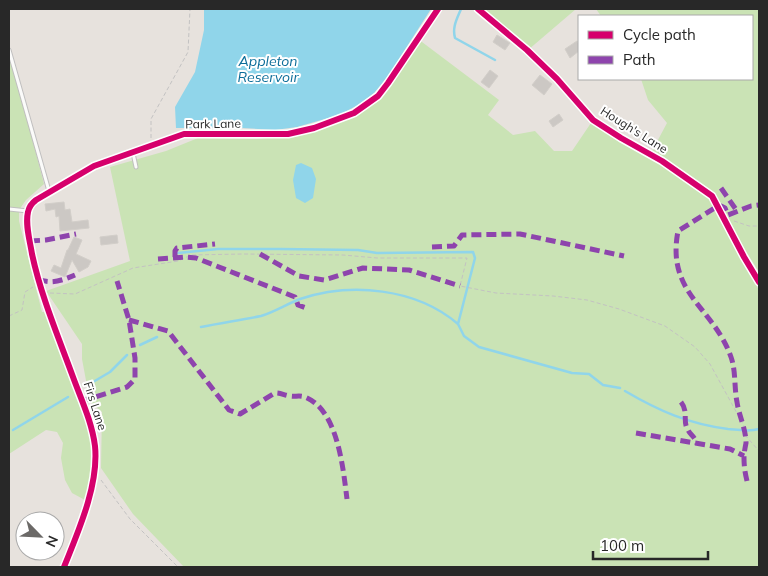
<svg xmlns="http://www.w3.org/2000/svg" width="768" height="576" font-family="Mulish,sans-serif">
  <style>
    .green { fill: #cae3b5 }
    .water { fill: #90d5ea }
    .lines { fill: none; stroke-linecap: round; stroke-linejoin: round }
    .stream { stroke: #90d5ea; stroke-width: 2.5 }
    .building { fill: #ccc8c4; stroke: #d2cec9 }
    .service-casing { stroke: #c0bfbf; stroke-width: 5 }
    .minor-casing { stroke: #c0bfbf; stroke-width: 8 }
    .path { stroke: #c3c2c2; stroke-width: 1; stroke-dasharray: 4 2.5; stroke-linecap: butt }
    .service { stroke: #fbfbfa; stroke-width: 3 }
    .minor { stroke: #fbfbfa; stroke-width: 6 }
    .quiet { stroke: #8e44ad; stroke-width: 5; stroke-dasharray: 10 5; stroke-linecap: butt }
    .cycleway-casing { stroke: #fff; stroke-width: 9 }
    .cycleway { stroke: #d6006c; stroke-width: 6 }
    .labels { text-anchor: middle; stroke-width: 4; stroke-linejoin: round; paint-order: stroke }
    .street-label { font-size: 12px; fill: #282828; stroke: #fff }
    .water-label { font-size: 14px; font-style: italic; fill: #0c6d99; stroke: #fff }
  </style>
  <rect width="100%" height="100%" fill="#e7e2dd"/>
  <!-- green -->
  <path class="green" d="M478 9H576L528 50Z
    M596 9H759V272L728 223 715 196 710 190 651 153 667 123 648 100 641 79H752V16H601Z
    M418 39 499 100 488 115 513 135 535 131 554 151H572L593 120 662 162 710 196 739 254 759 290V567H184L133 514 101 468 102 412 90 402 82 359V344L46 291 130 261 110 167 166 151 198 138 256 139 291 136 343 119 378 97Z
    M9 49 44 184 26 200 19 210V221L42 312H47L91 434 94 461 87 501 72 493 65 480 61 458 63 443 57 432 46 430 9 454Z"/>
  <!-- water -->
  <path class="water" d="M204 9H431L386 79 374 93 358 105 339 115 297 127 275 130 242 128H176L175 107 195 72 204 30Z
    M301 163 312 168 316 179 313 198 305 203 296 198 293 180 296 165Z"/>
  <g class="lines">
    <!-- stream -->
    <path class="stream" d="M461 9C457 19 452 27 455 38L495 60
      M178 253 218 249H280L358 250 377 253 473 252 475 258 458 324 464 336 479 347 572 373 589 374 603 385 620 388
      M201 327C221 323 241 320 261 316 274 312 287 304 300 299 351 282 416 288 458 324
      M140 345 157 337
      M93 382 110 372 127 355
      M625 391C659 411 689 424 728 429 739 430 749 432 759 429
      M13 430 68 397"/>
  </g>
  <!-- building -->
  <path class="building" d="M497 35 510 43 505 50 493 42Z
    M577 41 579 45V51L570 58 565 49Z
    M490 70 498 76 489 88 481 82Z
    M540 75 552 84 544 95 532 85Z
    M559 114 563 120 553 127 549 121Z
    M64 202 65 210 70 209 72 222 88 220 89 228 60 231 59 216 56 217 55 209 46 211 45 204Z
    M117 235 118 243 101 245 100 237Z
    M74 237 82 240 76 254 91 261 88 267 79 272 72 260 65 277 51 271 54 265 61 268 67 250H68Z"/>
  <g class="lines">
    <defs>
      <path id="service" d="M9 50 49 191
        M133 153 136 167
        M9 209 28 211"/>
      <path id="minor" d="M478 9 527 50 557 79 593 120 621 138 662 161 712 196 744 257 759 282
        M64 567C78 532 99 485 95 446 92 422 81 399 73 377 58 336 41 296 32 254 30 241 25 225 28 212 29 207 32 203 36 200L94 166 184 134H288L314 128 354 113 378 96 388 83 438 9"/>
    </defs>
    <!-- service casing -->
    <use href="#service" class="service-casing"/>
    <!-- minor casing -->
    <use href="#minor" class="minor-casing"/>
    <!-- path -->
    <path class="path" d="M151 138V119L188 52 190 9
      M734 221 749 226H759
      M50 293 75 294 133 268 178 261 191 255 243 254 343 255 377 258H467L460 286 496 293 553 296 587 300 619 309 665 326 695 347 710 364 744 426
      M9 316 22 310 25 292 33 287
      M745 435 759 451
      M101 480 130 519 178 567"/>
    <!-- service -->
    <use href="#service" class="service"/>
    <!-- minor -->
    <use href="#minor" class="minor"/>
    <!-- quiet -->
    <path class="quiet" d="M721 188 737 211
      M30 241 46 240 76 234
      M432 247 454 246 462 235 520 234 624 256
      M260 254 299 276 324 280 363 268 409 270 460 286
      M175 257V251L177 248 215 244
      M158 259 186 257 196 258 295 297 298 305 306 308
      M38 279C51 285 63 280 75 275
      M129 320 168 331 229 410 240 414 275 393C281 393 284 395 290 396 295 397 299 395 305 397 338 410 343 468 347 499
      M82 401 127 387 135 379V358L129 320 117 281
      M681 402C689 412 682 421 688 430 691 436 694 435 697 444
      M636 433 730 449 744 456
      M747 481C745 473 744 466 744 458 744 453 745 448 746 443 746 429 739 416 737 402 734 387 736 371 731 357 713 306 666 294 678 231L718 206H721L725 208 728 215 751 206 759 205"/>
    <defs>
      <path id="cycleway" d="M478 9 527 50 557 79 593 120 621 138 662 161 712 196 744 257 759 282
        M64 567C78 532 99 485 95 446 92 422 81 399 73 377 58 336 41 296 32 254 30 241 25 225 28 212 29 207 32 203 36 200L94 166 184 134H288L314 128 354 113 378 96 388 83 438 9"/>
    </defs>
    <!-- cycleway casing -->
    <use href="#cycleway" class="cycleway-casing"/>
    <!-- cycleway -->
    <use href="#cycleway" class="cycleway"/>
  </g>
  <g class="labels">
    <!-- street labels -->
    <g class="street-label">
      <text transform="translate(213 124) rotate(-1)" y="4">Park Lane</text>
      <text transform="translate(634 130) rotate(32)" y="4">Hough's Lane</text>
      <text transform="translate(95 406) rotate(72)" y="4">Firs Lane</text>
    </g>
    <!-- water labels -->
    <g class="water-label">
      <text x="268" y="66">Appleton<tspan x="268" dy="16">Reservoir</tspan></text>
    </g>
  </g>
  <!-- border -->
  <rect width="768" height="576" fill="none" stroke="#282828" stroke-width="20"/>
  <!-- legend -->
  <rect x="578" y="15" width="175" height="65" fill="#ffffff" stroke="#a9a9a9"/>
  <rect x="588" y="31" width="25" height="8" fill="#d6006c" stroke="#a9a9a9"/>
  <text x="623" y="40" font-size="15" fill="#282828">Cycle path</text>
  <rect x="588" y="56" width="25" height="8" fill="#8e44ad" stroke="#a9a9a9"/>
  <text x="623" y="65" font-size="15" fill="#282828">Path</text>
  <!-- north arrow -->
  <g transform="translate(40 536) rotate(114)"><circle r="24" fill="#ffffff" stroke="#a9a9a9"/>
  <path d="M0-4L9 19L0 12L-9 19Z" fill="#6b6967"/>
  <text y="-8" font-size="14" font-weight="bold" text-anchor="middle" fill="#282828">N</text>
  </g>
  <!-- scale -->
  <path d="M593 551v8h115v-8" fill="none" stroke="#282828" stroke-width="2.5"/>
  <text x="600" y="551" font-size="15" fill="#282828" stroke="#ffffff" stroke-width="4" paint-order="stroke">100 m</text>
</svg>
